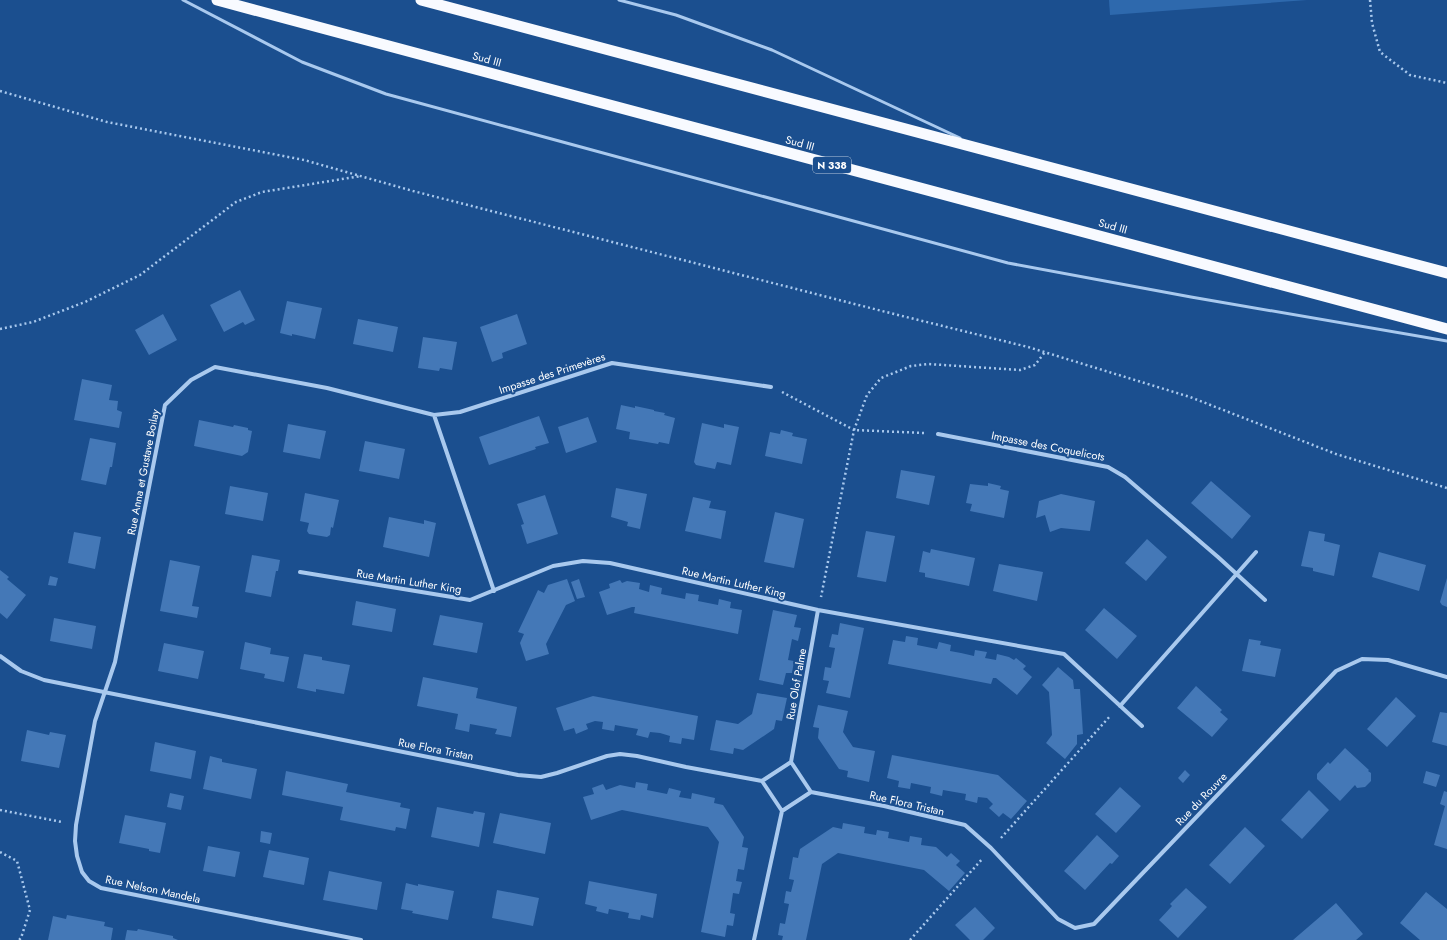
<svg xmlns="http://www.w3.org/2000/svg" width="1447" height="940" font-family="Jost,sans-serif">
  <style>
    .green { fill: #2e69ad }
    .building { fill: #4478b7 }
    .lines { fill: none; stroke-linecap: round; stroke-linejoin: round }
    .path { stroke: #a9c9ee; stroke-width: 2.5; stroke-dasharray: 2 3; stroke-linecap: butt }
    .service { stroke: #a9c9ee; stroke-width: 3 }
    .minor { stroke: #a9c9ee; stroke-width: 4 }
    .trunk { stroke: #f8faff; stroke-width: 11 }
    .labels { text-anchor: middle; stroke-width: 4; stroke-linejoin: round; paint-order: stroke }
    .shield { fill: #1b4f8f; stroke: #bbcadd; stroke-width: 1 }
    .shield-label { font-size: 10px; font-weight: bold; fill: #fff }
    .street-label { font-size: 11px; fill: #fff; stroke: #1b4f8f }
  </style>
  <rect width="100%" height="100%" fill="#1b4f8f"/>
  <!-- green -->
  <path class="green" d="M1109 0H1307L1110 15Z"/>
  <!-- building -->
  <path class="building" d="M240 290 255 320 245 325 243 322 224 332 210 305Z
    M287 301 322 308 315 339 292 334V336L280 333Z
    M163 314 177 340 149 355 135 330Z
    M517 314 527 344 502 353 503 358 492 362 480 327Z
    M358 319 398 327 393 352 353 344Z
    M423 337 457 342 452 370 440 368 439 371 418 368Z
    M82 379 112 385 109 400 118 401 117 410 122 412 119 428 74 420Z
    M621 405 635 408V406L654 410V411L665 413 664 415 675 418 669 444 659 442 658 444 629 439 630 432 616 429Z
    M539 416 549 443 535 447 536 449 489 465 479 437Z
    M588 417 597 442 566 453 558 427Z
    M199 420 233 427 234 425 248 428V430L252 431 248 452 242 456 194 446Z
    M702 423 724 428V424L739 427 731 465 717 462 715 469 696 465 694 462Z
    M288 424 326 431 320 459 283 452Z
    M781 430 793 433 792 436 807 439 802 464 765 456 770 432 780 434Z
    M90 438 116 443 112 467H110L106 485 81 480Z
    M365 441 405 449 399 479 359 471Z
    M901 470 935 476 929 505 896 498Z
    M1211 481 1251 516 1232 539 1191 503Z
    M988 483 1001 486 1000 489 1009 491 1004 518 970 511 972 504 966 503 970 484 988 486Z
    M230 486 268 493 263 521 225 514Z
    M616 488 647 494 640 529 627 526 628 522 611 517Z
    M305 493 339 500 333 528 331 527 330 535 327 537 309 534 307 531 309 523 300 521Z
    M1061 494 1095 501 1090 531 1061 528 1050 532 1045 515 1036 518 1039 501Z
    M545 495 558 534 527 544 521 525 524 524 517 504Z
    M693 497 711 501 709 508 726 511 721 539 685 531Z
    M775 512 804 519 794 568 764 562Z
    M389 517 424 524V520L436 523 429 557 383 547Z
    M866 531 895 536 886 582 857 577Z
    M1309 531 1325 534 1324 541 1340 545 1334 576 1313 571V568L1301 566Z
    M74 532 101 537 95 569 68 563Z
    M1147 539 1167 557 1146 581 1125 563Z
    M931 549 975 558 969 586 925 577V573L919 572 923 551 930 553Z
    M1379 552 1426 565 1419 591 1372 577Z
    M252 555 280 560 278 571H276L271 597 245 592Z
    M170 560 200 566 192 606 199 607 197 618 160 611Z
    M999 564 1043 572 1037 601 993 591Z
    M0 570 9 577 7 579 26 595 7 619 0 613Z
    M50 576 58 578 56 586 48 585Z
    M1447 578V607L1442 605 1440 602Z
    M567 579 575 601 566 605 546 644 549 654 526 661 520 643 524 634 518 632 538 590 544 593 548 585Z
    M579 579 585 597 577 599 571 582Z
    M620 580 622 583 627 581 640 583 639 589 649 592 650 585 662 588 661 594 685 599 686 593 699 595 698 601 718 605 719 599 731 602 730 608 742 610 738 634 634 613 635 607H632L607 615 599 592 610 588 609 584Z
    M356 601 396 609 392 632 352 625Z
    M1104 608 1137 636 1117 659 1085 630Z
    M773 610 797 615 794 627 801 628 798 641 792 639 788 660 794 661 792 673H786L783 685 759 680Z
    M440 615 483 623 477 653 433 645Z
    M54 618 96 626 92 649 50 641Z
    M840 623 864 628 850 698 826 693 829 681 823 680 825 667 831 668 835 648 829 647 832 634 838 635Z
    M906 636 918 638 917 645 937 649 939 642 951 645 950 651 961 653 974 656 975 650 987 652 985 658 996 660 997 654 1009 657 1014 660 1016 658 1026 666 1023 669 1032 677 1017 695 996 678H993L991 684 888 664 893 640 905 642Z
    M1249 639 1261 641 1260 645 1281 649 1275 677 1242 671Z
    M245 642 271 648 270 654 289 657 284 682 264 678 265 674 240 669Z
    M164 643 204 651 198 679 158 671Z
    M304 654 322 657V660L350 665 344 694 316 689V692L297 688Z
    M1058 667 1073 680 1074 689H1080L1083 734 1077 735V744L1065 759 1046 743 1052 735 1049 692 1042 685Z
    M423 677 478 688 476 698 517 707 511 737 495 734 497 729 470 724 469 732 455 729 458 714 417 706Z
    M1196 686 1222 710 1220 712 1228 719 1212 737 1177 708Z
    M757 693 787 698 782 721 776 720 774 729 743 750 734 748 733 754 710 750 716 720 738 724 752 714Z
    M593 696 698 716 694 740 682 738 681 744 669 742 670 736 660 733 650 732 648 738 636 735 638 729 626 727 615 725 614 731 602 729 603 722 595 721 586 724 588 729 576 734 574 728 564 731 556 708Z
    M1396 697 1416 716 1387 747 1367 729Z
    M818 705 848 711 843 732 853 747 875 751 869 782 847 777 848 771 839 769 818 738 819 728 813 727Z
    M1440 712 1447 713V746L1432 742Z
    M27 730 49 735 50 732 66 735 59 768 21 761Z
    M155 742 196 751 191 779 150 771Z
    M1345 748 1369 770 1368 771 1371 773V781L1365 787 1357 788 1355 785 1340 801 1317 779V774L1328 762 1330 764Z
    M892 755 998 775 1027 801 1011 819 1003 813 999 817 989 808 993 804 987 798 978 797 977 803 965 800 966 794 943 790 942 796 930 793 931 787 911 783 910 789 898 787 899 781 887 778Z
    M210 756 222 759V762L257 769 251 799 203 789Z
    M1185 770 1190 775 1183 783 1178 778Z
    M286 771 348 784 346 792 401 803 400 807 410 809 406 829 396 827 395 831 340 820 343 807 282 795Z
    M1426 771 1440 775 1436 787 1423 783Z
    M636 782 648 784 647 790 667 794 669 788 681 791 679 797 691 799 692 793 715 798 714 803 723 805 744 837 742 847 748 848 744 870 738 869 736 881 742 882 739 894 733 893 730 913 735 914 733 926 727 925 725 937 701 932 719 842 708 827 622 810 591 820 583 797 594 794 592 788 603 784 606 790 620 785 635 788Z
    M1120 787 1141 806 1116 833 1095 814Z
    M1309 790 1329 810 1302 839 1281 820Z
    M1444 791 1447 792V849L1434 845 1445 806 1440 804Z
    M170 793 184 796 181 810 167 807Z
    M437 807 473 814 474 811 485 813 479 847 431 837Z
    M500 813 551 823 545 854 493 843Z
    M125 815 166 823 160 853 149 851V849L119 843Z
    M843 823 865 827 864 833 876 835 877 830 889 832 888 838 909 842 910 836 922 838 921 845 936 847 947 857 951 853 960 861 956 865 965 873 949 891 924 870 838 853 822 864 806 940H782L783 936 778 935 780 923 785 924 789 904 784 903 786 891 791 892 794 880 789 879 793 857 798 858 800 849 833 827 842 829Z
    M1245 827 1265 846 1230 884 1209 865Z
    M261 831 272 833 270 844 260 842Z
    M1097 835 1119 856 1112 864 1110 863 1085 890 1064 871Z
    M208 846 240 852 235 877 203 871Z
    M269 850 309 858 304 885 263 877Z
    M329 871 382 882 377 910 323 900Z
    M589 881 657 894 653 918 641 915 640 920 628 918 629 913 609 909 608 914 596 911 597 907 585 904Z
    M406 883 418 886V884L454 891 448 920 412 913 413 911 401 909Z
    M1186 888 1207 907 1178 938 1159 920 1172 906 1170 904Z
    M497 890 539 898 533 926 492 918Z
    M1426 892 1447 909V940H1420L1400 923Z
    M1336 903 1363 934 1356 940H1293Z
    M975 907 995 928 983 940H970L955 925Z
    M67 915 105 922 104 926 113 928 111 940H48L53 916 66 919Z
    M138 929 173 936V938L178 940H125L127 930 137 931Z"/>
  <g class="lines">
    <!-- path -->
    <path class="path" d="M1370 0 1372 23 1380 52 1410 75 1447 83
      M0 91 107 122 304 160 413 191 886 312 1028 347 1190 397 1336 454 1447 488
      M0 329 33 322 85 302 140 275 236 202 262 192 361 176
      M782 392 854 430 821 597
      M924 433 854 430 867 395 881 378 911 366 928 364 1020 370 1035 365 1045 352
      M0 810 62 822
      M1001 838 1111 715
      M0 852 17 861 30 910 21 938 19 940
      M910 940 983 858"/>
    <!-- service -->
    <path class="service" d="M183 0 302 62 386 94 1008 263 1191 297 1447 341
      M619 0 676 15 772 50 960 138"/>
    <!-- minor -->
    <path class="minor" d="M434 415 460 412 612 363 771 387
      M938 434 1108 467 1125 477 1218 557 1265 600
      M300 572 470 600 553 566 583 561 610 563 818 610 1064 654 1142 726
      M0 656 21 671 44 680 518 775 541 777 557 773 607 756 620 754 637 756 686 767 762 781
      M1120 706 1256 552
      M791 762 818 610
      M791 762 811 792 782 811 762 781Z
      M811 792 884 806 965 825 991 848 1058 919 1075 928 1094 924 1336 671 1362 659 1388 660 1447 677
      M361 940 101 888 89 881 82 872 77 856 75 841 76 825 95 721 115 662 165 405 191 380 215 367 327 388 434 415 494 591
      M754 940 782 811"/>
    <!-- trunk -->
    <path class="trunk" d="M217 0 1447 329
      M421 0 1447 273"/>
  </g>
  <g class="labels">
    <!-- shield labels -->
    <rect class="shield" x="813" y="157" width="38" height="16" rx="3"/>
    <g class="shield-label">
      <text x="832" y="169">N 338</text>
    </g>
    <!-- street labels -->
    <g class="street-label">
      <text transform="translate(487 59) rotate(15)" y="4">Sud III</text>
      <text transform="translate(800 143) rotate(15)" y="4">Sud III</text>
      <text transform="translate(1113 226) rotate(15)" y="4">Sud III</text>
      <text transform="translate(552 373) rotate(-18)" y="4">Impasse des Primevères</text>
      <text transform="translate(1048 446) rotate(11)" y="4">Impasse des Coquelicots</text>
      <text transform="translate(143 472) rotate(-79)" y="4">Rue Anna et Gustave Boilay</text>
      <text transform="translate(409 581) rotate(9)" y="4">Rue Martin Luther King</text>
      <text transform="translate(734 582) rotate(13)" y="4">Rue Martin Luther King</text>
      <text transform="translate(796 684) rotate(-80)" y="4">Rue Olof Palme</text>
      <text transform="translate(436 749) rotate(11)" y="4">Rue Flora Tristan</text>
      <text transform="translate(1201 799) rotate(-46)" y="4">Rue du Rouvre</text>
      <text transform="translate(907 803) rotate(13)" y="4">Rue Flora Tristan</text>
      <text transform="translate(153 889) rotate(12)" y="4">Rue Nelson Mandela</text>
    </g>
  </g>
</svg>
